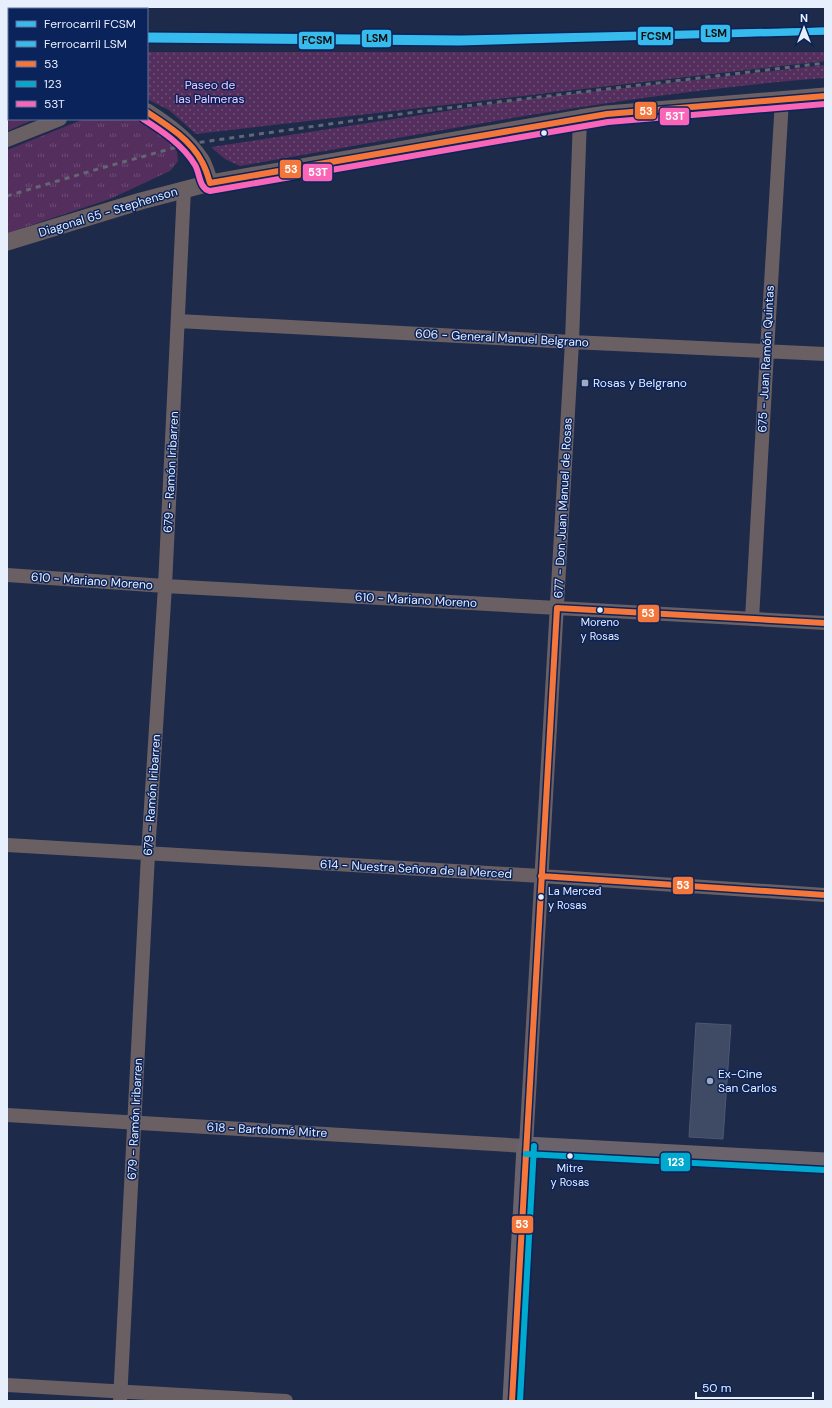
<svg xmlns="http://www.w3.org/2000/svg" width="832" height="1408" font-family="'DM Sans',sans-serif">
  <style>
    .grass { fill: url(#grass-tufts) }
    .park { fill: url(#park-dots) }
    .building { fill: #3f4a64; stroke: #4c5771 }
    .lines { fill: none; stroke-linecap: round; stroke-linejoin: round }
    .minor { stroke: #6a6064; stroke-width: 14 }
    .tertiary { stroke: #6a6064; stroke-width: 17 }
    .secondary { stroke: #6a636b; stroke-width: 19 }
    .rail { stroke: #636673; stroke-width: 3; stroke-dasharray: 5 5; stroke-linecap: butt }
    .bus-1-casing { stroke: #0b235b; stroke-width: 9 }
    .bus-2-casing { stroke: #0b235b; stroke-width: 9 }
    .bus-3-casing { stroke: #0b235b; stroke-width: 9 }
    .bus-1 { stroke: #f5763a; stroke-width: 6 }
    .bus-2 { stroke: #00a9ce; stroke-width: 6 }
    .bus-3 { stroke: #fa66b7; stroke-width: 6 }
    .rail-1-casing { stroke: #0b235b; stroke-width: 10 }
    .rail-2-casing { stroke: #0b235b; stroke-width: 10 }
    .rail-1 { stroke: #37bbed; stroke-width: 7 }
    .rail-2 { stroke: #37bbed; stroke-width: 7 }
    .bus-dot { fill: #e7effd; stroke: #0b235b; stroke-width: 1.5 }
    .poi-dot { fill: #a0aabe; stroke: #0b235b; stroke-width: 1.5 }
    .labels { text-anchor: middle; stroke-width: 3; stroke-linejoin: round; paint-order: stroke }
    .bus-label { font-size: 11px; fill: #e7effd; stroke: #0b235b }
    .park-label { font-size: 12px; fill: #f3c6f7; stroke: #0b235b }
    .street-label { font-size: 12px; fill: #e7effd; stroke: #0b235b }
    .poi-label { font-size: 12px; fill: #e7effd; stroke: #0b235b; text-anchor: start }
    .line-badge { stroke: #0b235b; stroke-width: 1.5 }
    .badge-label { font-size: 11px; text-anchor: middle; font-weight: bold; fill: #fff }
    .pale-badge-label { font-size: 11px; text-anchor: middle; font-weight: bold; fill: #111 }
  </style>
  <defs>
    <pattern id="grass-tufts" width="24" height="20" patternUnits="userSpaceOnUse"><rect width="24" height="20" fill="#542f5e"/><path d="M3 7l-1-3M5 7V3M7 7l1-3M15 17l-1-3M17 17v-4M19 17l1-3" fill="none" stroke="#6d4d76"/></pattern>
    <pattern id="park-dots" width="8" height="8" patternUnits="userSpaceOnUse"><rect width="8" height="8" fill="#542f5e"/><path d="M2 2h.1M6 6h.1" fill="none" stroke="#6d4d76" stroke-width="1.8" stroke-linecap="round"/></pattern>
  </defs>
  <rect width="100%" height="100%" fill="#1d2a49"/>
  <!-- grass -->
  <path class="grass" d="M7 109H9V119H35L7 131Z
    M84 119H136L154 127 170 139 177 152 178 161 170 171 110 199 7 233V150Z"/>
  <!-- park -->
  <path class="park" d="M147 52H825V61L196 134 169 110 147 99Z
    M825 65V78C628 93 434 132 240 166L225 159 211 147 519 100Z"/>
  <!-- building -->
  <path class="building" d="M696 1023 731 1025 723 1139 689 1137Z"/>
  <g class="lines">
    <!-- minor -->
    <path class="minor" d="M7 140 60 119
      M178 321 572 342 825 354
      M7 575 165 586 825 623
      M752 619 767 351 782 100
      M7 845 541 876 825 895
      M7 1115 526 1146 572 342 580 118
      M7 1385 286 1401
      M120 1401 148 854 165 586 184 189"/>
    <!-- tertiary -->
    <path class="tertiary" d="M7 98H9
      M147 112C167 125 187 139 201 160 205 166 207 175 210 183
      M7 242 141 201 210 183 580 118 607 114 825 96"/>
    <!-- secondary -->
    <path class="secondary" d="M512 1401 526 1146 825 1162"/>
    <!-- rail -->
    <path class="rail" d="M7 196 98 169 188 144 423 111 825 63"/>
    <defs>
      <path id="bus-1" d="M147 112C167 125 191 140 202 162 206 169 208 176 210 183L607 114 825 96
        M541 876 825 895
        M512 1401 557 608 825 623"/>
      <path id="bus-2" d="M526 1154 825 1170
        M520 1401 534 1146"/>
      <path id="bus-3" d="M143 119C162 131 183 145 195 165 200 173 199 189 210 191L608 122 825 104"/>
    </defs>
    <!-- bus-1 casing -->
    <use href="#bus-1" class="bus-1-casing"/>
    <!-- bus-2 casing -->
    <use href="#bus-2" class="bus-2-casing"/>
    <!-- bus-3 casing -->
    <use href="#bus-3" class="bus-3-casing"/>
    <!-- bus-1 -->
    <use href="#bus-1" class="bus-1"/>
    <!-- bus-2 -->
    <use href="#bus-2" class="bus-2"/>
    <!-- bus-3 -->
    <use href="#bus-3" class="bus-3"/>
    <defs>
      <path id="rail-1" d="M147 39 459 42 825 31"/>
      <path id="rail-2" d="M147 36 461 39 825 31"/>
    </defs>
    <!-- rail-1 casing -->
    <use href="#rail-1" class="rail-1-casing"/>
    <!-- rail-2 casing -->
    <use href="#rail-2" class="rail-2-casing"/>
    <!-- rail-1 -->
    <use href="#rail-1" class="rail-1"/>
    <!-- rail-2 -->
    <use href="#rail-2" class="rail-2"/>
  </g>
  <!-- markers -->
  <g class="bus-dot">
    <circle cx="544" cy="133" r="3.5"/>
    <circle cx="600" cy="610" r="3.5"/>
    <circle cx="541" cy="897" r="3.5"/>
    <circle cx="570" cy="1156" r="3.5"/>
  </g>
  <g class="poi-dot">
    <rect x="581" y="379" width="8" height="8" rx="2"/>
    <circle cx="710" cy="1081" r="4"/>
  </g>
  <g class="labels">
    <!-- bus labels -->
    <g class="bus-label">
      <text x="600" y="626">Moreno<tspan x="600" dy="14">y Rosas</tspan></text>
      <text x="548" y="895" text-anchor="start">La Merced<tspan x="548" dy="14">y Rosas</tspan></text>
      <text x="570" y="1172">Mitre<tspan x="570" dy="14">y Rosas</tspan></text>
    </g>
    <!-- park labels -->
    <g class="park-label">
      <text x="210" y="89">Paseo de<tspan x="210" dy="14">las Palmeras</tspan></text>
    </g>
    <!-- street labels -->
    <g class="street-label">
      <text transform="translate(108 212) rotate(-17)" y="4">Diagonal 65 - Stephenson</text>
      <text transform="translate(502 338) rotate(3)" y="4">606 - General Manuel Belgrano</text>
      <text transform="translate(766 359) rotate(-87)" y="4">675 - Juan Ramón Quintas</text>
      <text transform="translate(171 472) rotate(-87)" y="4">679 - Ramón Iribarren</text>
      <text transform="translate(563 508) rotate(-87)" y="4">677 - Don Juan Manuel de Rosas</text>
      <text transform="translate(92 581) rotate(4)" y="4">610 - Mariano Moreno</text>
      <text transform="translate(416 600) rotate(3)" y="4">610 - Mariano Moreno</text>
      <text transform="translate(152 795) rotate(-86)" y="4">679 - Ramón Iribarren</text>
      <text transform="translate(416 869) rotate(3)" y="4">614 - Nuestra Señora de la Merced</text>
      <text transform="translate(135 1119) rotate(-87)" y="4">679 - Ramón Iribarren</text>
      <text transform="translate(267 1130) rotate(3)" y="4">618 - Bartolomé Mitre</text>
    </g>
    <!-- poi labels -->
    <g class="poi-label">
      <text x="593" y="387">Rosas y Belgrano</text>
      <text x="718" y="1078">Ex-Cine<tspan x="718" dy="14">San Carlos</tspan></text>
    </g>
  </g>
  <g class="line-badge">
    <rect x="700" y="24" width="31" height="19" rx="4" fill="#37bbed"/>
    <rect x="637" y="26" width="37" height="20" rx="4" fill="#37bbed"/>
    <rect x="361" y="29" width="31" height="19" rx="4" fill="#37bbed"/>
    <rect x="298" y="31" width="37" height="19" rx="4" fill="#37bbed"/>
    <rect x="634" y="101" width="23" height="19" rx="4" fill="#f5763a"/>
    <rect x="659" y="107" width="31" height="19" rx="4" fill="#fa66b7"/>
    <rect x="279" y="159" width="23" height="20" rx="4" fill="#f5763a"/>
    <rect x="302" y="163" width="31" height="19" rx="4" fill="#fa66b7"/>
    <rect x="637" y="604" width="23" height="19" rx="4" fill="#f5763a"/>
    <rect x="672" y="876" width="22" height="19" rx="4" fill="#f5763a"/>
    <rect x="660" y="1152" width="31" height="20" rx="4" fill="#00a9ce"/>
    <rect x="511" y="1215" width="23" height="19" rx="4" fill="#f5763a"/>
  </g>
  <g class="badge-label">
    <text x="646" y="115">53</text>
    <text x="675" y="120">53T</text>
    <text x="291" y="173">53</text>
    <text x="318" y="176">53T</text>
    <text x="648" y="617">53</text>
    <text x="683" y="889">53</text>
    <text x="676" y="1166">123</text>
    <text x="522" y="1228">53</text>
  </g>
  <g class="pale-badge-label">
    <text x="716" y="37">LSM</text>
    <text x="656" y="40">FCSM</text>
    <text x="377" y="42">LSM</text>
    <text x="317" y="44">FCSM</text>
  </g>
  <!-- border -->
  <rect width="832" height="1408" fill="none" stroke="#e7effd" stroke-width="16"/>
  <!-- legend -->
  <rect x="8" y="8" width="140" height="112" fill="#0b235b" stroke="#63759c"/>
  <rect x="16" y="21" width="20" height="6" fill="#37bbed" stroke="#63759c"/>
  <text x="44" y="28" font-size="12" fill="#e7effd">Ferrocarril FCSM</text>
  <rect x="16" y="41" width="20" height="6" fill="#37bbed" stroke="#63759c"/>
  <text x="44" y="48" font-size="12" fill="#e7effd">Ferrocarril LSM</text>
  <rect x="16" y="61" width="20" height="6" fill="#f5763a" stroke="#63759c"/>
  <text x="44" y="68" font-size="12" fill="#e7effd">53</text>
  <rect x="16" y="81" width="20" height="6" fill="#00a9ce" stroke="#63759c"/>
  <text x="44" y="88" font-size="12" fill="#e7effd">123</text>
  <rect x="16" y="101" width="20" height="6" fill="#fa66b7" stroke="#63759c"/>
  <text x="44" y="108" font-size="12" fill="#e7effd">53T</text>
  <!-- north arrow -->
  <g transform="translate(804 28)" stroke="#0b235b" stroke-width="3" paint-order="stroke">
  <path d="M0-3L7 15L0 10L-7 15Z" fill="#e7effd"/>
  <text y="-6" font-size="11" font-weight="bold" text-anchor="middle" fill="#e7effd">N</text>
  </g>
  <!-- scale -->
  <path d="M696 1392v6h117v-6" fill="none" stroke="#e7effd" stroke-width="2"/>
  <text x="702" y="1392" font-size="12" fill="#e7effd" stroke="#0b235b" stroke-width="3" paint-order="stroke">50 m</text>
</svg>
